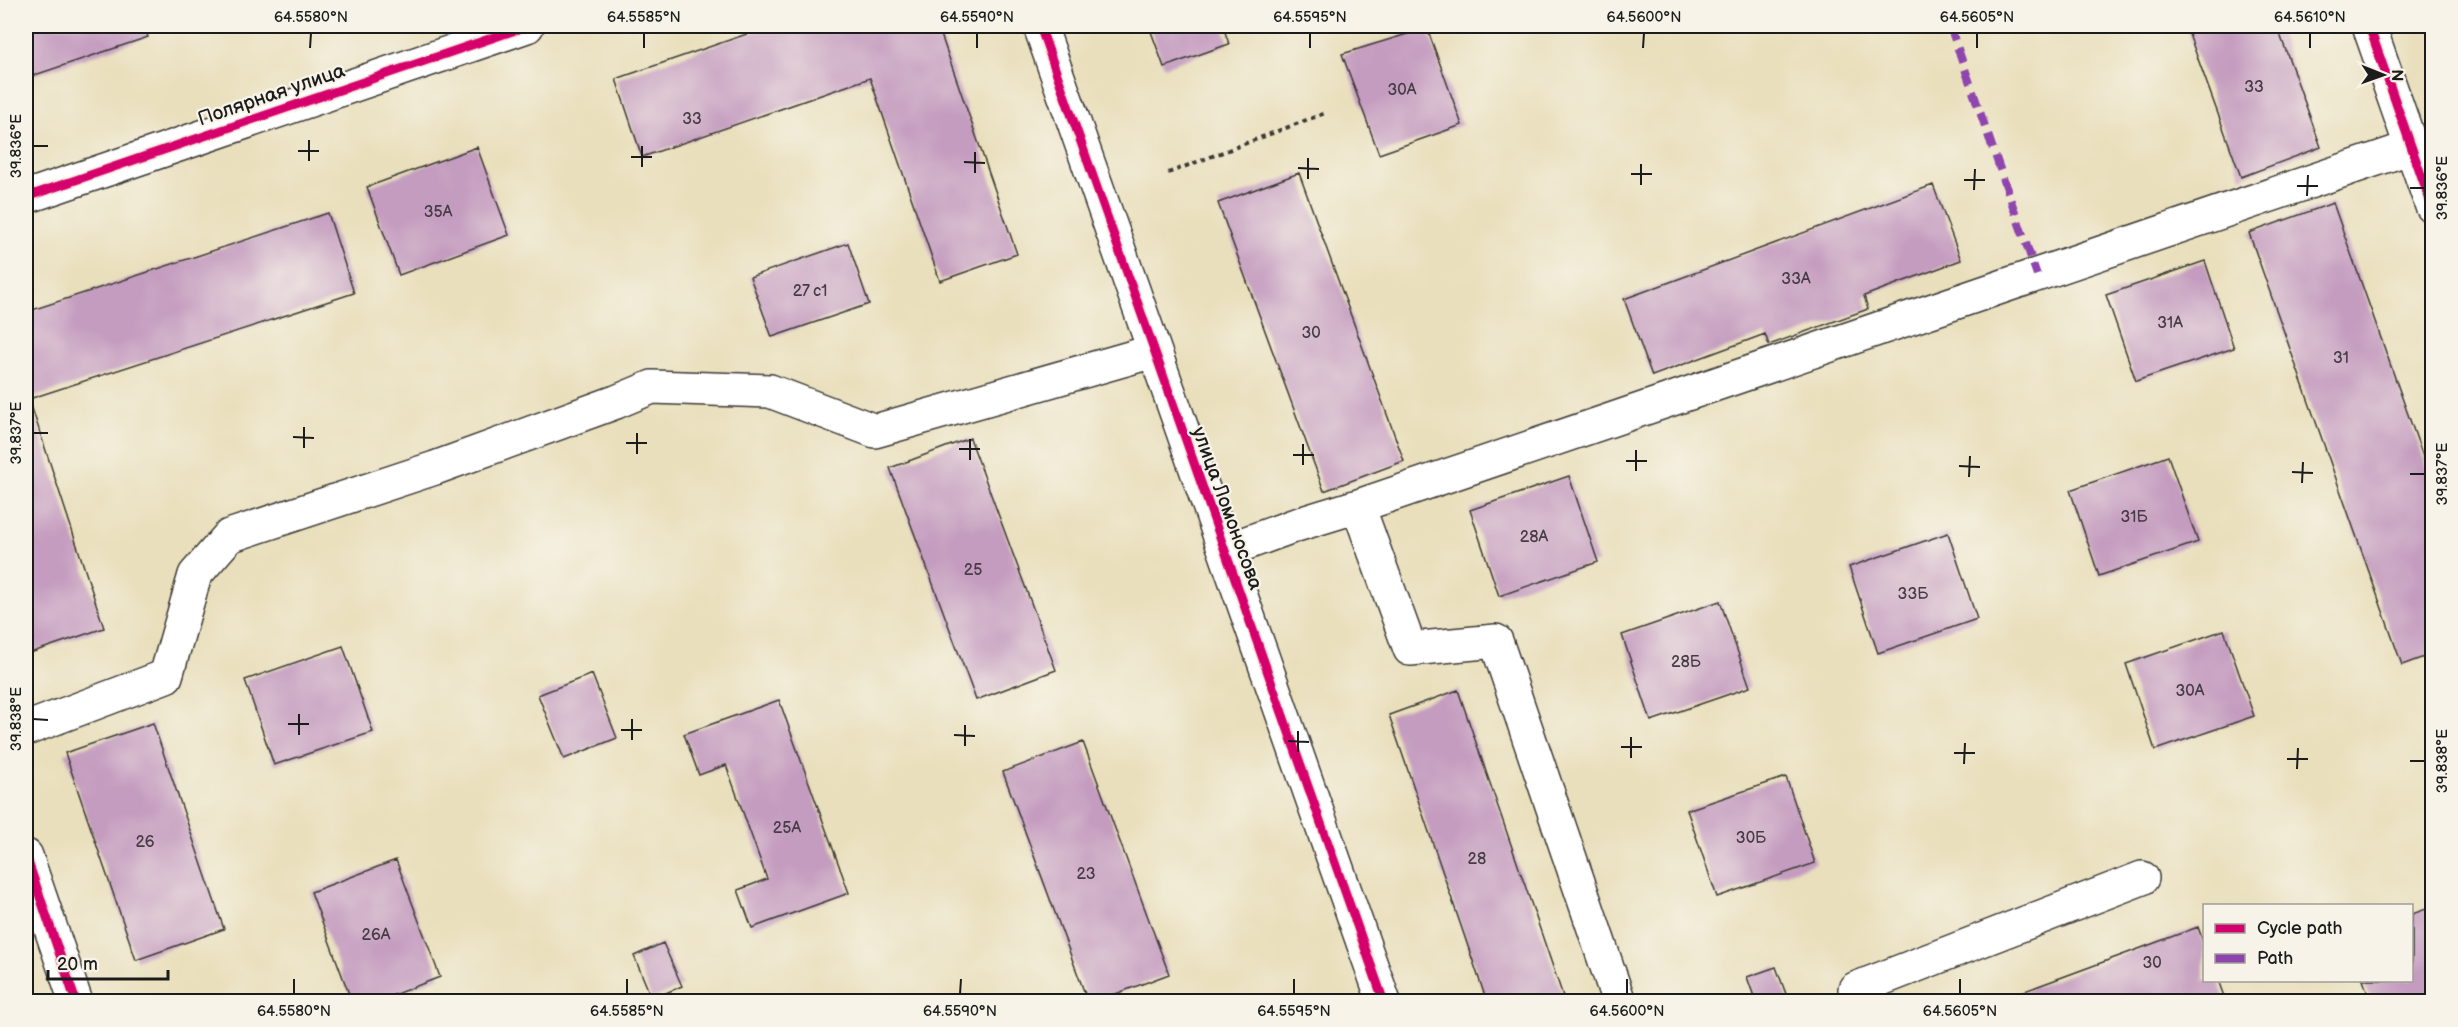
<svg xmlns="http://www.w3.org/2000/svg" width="2458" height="1027" font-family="'Balsamiq Sans',sans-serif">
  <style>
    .building { fill: #c49cbf }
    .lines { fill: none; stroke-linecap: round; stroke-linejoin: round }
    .minor-casing { stroke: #3b3934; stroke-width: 36 }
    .path { stroke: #3b3934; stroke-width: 4; stroke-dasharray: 4.5 4.5; stroke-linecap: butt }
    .minor { stroke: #fff; stroke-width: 33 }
    .quiet { stroke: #8e44ad; stroke-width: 8; stroke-dasharray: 15 8; stroke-linecap: butt }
    .cycleway-casing { stroke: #f7f3e8; stroke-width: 13 }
    .cycleway { stroke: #d6006c; stroke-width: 9 }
    .ticks { fill: none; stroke: #1c1c1c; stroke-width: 2 }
    .labels { text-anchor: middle; stroke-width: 4.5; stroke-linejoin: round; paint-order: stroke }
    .number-label { font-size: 16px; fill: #463c45 }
    .street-label { font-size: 20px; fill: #1c1c1c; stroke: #f7f3e8 }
    .neatline { fill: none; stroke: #1c1c1c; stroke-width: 2 }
    .ticks-label { font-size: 15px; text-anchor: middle; fill: #1c1c1c }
  </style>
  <rect width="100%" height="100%" fill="#f7f3e8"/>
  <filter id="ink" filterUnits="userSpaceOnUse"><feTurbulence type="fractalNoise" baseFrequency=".0167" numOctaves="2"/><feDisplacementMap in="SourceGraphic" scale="12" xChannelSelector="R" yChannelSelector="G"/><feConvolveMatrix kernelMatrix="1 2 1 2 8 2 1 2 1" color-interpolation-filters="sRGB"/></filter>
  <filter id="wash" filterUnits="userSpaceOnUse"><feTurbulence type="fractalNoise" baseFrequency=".008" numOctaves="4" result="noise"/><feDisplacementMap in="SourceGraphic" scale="24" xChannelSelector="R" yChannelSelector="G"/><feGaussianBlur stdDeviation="1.35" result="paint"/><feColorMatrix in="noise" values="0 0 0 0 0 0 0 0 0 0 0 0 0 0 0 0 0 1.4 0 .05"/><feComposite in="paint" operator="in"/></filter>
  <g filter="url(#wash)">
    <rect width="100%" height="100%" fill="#e9dfbc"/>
    <g id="blocks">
      <!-- building -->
      <path class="building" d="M26 26H144L148 37 26 78Z
        M770 26H938L1017 254 940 281 870 78 642 157 616 79Z
        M1149 26H1223L1229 44 1164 67Z
        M2186 26H2277L2321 147 2241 177Z
        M1427 28 1462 125 1379 154 1342 54Z
        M477 147 509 235 399 275 367 187Z
        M1299 173 1404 461 1324 491 1218 203Z
        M1933 185 1961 260 1864 296 1868 309 1769 345 1765 334 1652 376 1624 299Z
        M2333 203 2432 482V654L2402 665 2249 233Z
        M328 213 354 293 29 399 104 628 30 653 26 639V312Z
        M848 243 869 304 772 337 750 277Z
        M2205 261 2234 348 2136 381 2106 295Z
        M970 438 1056 670 976 700 890 468Z
        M2168 456 2198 542 2099 576 2070 490Z
        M1569 476 1598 562 1499 596 1470 510Z
        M1948 533 1977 619 1878 653 1849 567Z
        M1720 601 1750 687 1651 721 1622 635Z
        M2224 630 2254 716 2155 750 2126 664Z
        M343 646 373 732 274 765 245 680Z
        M592 674 617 738 564 759 538 695Z
        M1458 690 1565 1002H1487L1389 715Z
        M779 700 849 893 752 928 738 890 767 879 726 765 699 775 684 734Z
        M153 723 224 929 136 960 65 753Z
        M1083 742 1169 974 1094 1002H1088L1003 772Z
        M1786 777 1815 863 1717 897 1687 810Z
        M396 860 440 977 375 1002H352L311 892Z
        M2432 907V994L2411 1002H2371L2363 980H2412V914Z
        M2198 927 2204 944V980H2218L2226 1002H1995Z
        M663 943 682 986 652 999 634 956Z
        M1776 967 1789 1002H1756L1747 977Z"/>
    </g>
  </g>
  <g filter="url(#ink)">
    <use href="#blocks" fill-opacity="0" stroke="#3b3934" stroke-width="1.5"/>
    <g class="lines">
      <defs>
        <path id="minor" d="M1040 26 1384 1002
          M2369 26 2432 206
          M26 197 527 26
          M1358 506 1410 649 1496 641 1619 1002
          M1225 551 1293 526 1358 506 2412 147
          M26 729 166 676 195 575 229 536 435 468 616 402 652 387 770 391 875 431 1154 351
          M26 856 76 1002
          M1859 1002 1855 989 2142 878"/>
      </defs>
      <!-- minor casing -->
      <use href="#minor" class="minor-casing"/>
      <!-- path -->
      <path class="path" d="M1168 173 1325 113"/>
      <!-- minor -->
      <use href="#minor" class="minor"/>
      <!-- quiet -->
      <path class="quiet" d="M1950 26 2037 275"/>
      <defs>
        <path id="cycleway" d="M1040 26 1384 1002
          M2369 26 2432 206
          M26 197 527 26
          M26 856 76 1002"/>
      </defs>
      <!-- cycleway casing -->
      <use href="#cycleway" class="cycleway-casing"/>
      <!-- cycleway -->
      <use href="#cycleway" class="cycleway"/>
    </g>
  </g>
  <!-- ticks -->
  <path class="ticks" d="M310 48 311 33M644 48V33M977 48V33M1310 48V33M1643 48 1644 33M1977 48V33M2310 48V33M33 146H48M298 151H319M631 157H652M309 161V140M964 162 985 163M642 167V146M1298 168 1319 169M975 173V152M1631 174H1652M1308 179V158M1964 180H1985M1641 185V164M2297 186H2318M2410 188H2425M1974 190 1975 169M2307 196 2308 175M33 433H48M293 437 314 438M626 443H647M304 448V427M959 449H980M637 454V433M1293 455H1314M970 460V439M1626 461H1647M1303 465V444M1959 466 1980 467M1636 471V450M2292 472 2313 473M2410 474H2425M1969 477 1970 456M2302 483 2303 462M33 719 48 720M288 724H309M621 730H642M299 735V714M954 735 975 736M632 740V719M1288 741 1309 742M965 746V725M1621 747H1642M1298 752V731M1954 753H1975M1631 758V737M2287 759H2308M2410 761H2425M1964 764 1965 743M2297 769 2298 748M294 994V979M627 994V979M960 994 961 979M1294 994V979M1627 994V979M1960 994V979"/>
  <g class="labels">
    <!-- number labels -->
    <g class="number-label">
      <text x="2254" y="92">33</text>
      <text x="1402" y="95">30А</text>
      <text x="692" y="124">33</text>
      <text x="438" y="217">35А</text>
      <text x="1796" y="284">33А</text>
      <text x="810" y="296">27 с1</text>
      <text x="2170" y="328">31А</text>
      <text x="1311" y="338">30</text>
      <text x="2341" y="363">31</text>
      <text x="2134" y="522">31Б</text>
      <text x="1534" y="542">28А</text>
      <text x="973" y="575">25</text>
      <text x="1913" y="599">33Б</text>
      <text x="1686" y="667">28Б</text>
      <text x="2190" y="696">30А</text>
      <text x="787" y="833">25А</text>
      <text x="1751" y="843">30Б</text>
      <text x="145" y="847">26</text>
      <text x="1477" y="864">28</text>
      <text x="1086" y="879">23</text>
      <text x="376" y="940">26А</text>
      <text x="2152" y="968">30</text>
    </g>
    <!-- street labels -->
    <g class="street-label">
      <text transform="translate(271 94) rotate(-19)" y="7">Полярная улица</text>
      <text transform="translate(1228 508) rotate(70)" y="7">улица Ломоносова</text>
    </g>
  </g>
  <!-- margin -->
  <rect width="2458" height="1027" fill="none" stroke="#f7f3e8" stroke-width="66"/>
  <!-- legend -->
  <rect x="2203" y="904" width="210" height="78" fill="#f7f3e8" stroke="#9f9d96" stroke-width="1.5"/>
  <rect x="2215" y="924" width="30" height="9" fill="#d6006c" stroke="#9f9d96" stroke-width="1.5"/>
  <text x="2257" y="934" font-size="18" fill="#1c1c1c">Cycle path</text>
  <rect x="2215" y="954" width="30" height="9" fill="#8e44ad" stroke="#9f9d96" stroke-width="1.5"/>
  <text x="2257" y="964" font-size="18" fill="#1c1c1c">Path</text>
  <!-- north arrow -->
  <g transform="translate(2383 75) rotate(91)" stroke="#f7f3e8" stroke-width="4.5" paint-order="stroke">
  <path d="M0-4.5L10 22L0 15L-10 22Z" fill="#1c1c1c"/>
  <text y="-9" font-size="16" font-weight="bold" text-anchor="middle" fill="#1c1c1c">N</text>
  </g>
  <!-- scale -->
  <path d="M48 970v9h120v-9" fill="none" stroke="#1c1c1c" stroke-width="3"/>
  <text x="57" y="970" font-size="18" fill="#1c1c1c" stroke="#f7f3e8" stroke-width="4.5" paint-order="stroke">20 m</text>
  <rect x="33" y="33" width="2392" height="961" class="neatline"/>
  <g class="ticks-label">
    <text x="311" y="22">64.5580°N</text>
    <text x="644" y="22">64.5585°N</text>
    <text x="977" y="22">64.5590°N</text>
    <text x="1310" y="22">64.5595°N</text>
    <text x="1644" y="22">64.5600°N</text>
    <text x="1977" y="22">64.5605°N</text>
    <text x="2310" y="22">64.5610°N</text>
    <text transform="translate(16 146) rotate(-90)" y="5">39.836°E</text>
    <text transform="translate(2442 188) rotate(-90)" y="5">39.836°E</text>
    <text transform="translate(16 433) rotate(-90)" y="5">39.837°E</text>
    <text transform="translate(2442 474) rotate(-90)" y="5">39.837°E</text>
    <text transform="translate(16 719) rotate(-90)" y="5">39.838°E</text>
    <text transform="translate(2442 761) rotate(-90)" y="5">39.838°E</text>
    <text x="294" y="1016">64.5580°N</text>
    <text x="627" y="1016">64.5585°N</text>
    <text x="960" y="1016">64.5590°N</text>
    <text x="1294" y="1016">64.5595°N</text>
    <text x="1627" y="1016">64.5600°N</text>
    <text x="1960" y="1016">64.5605°N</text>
  </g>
</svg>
